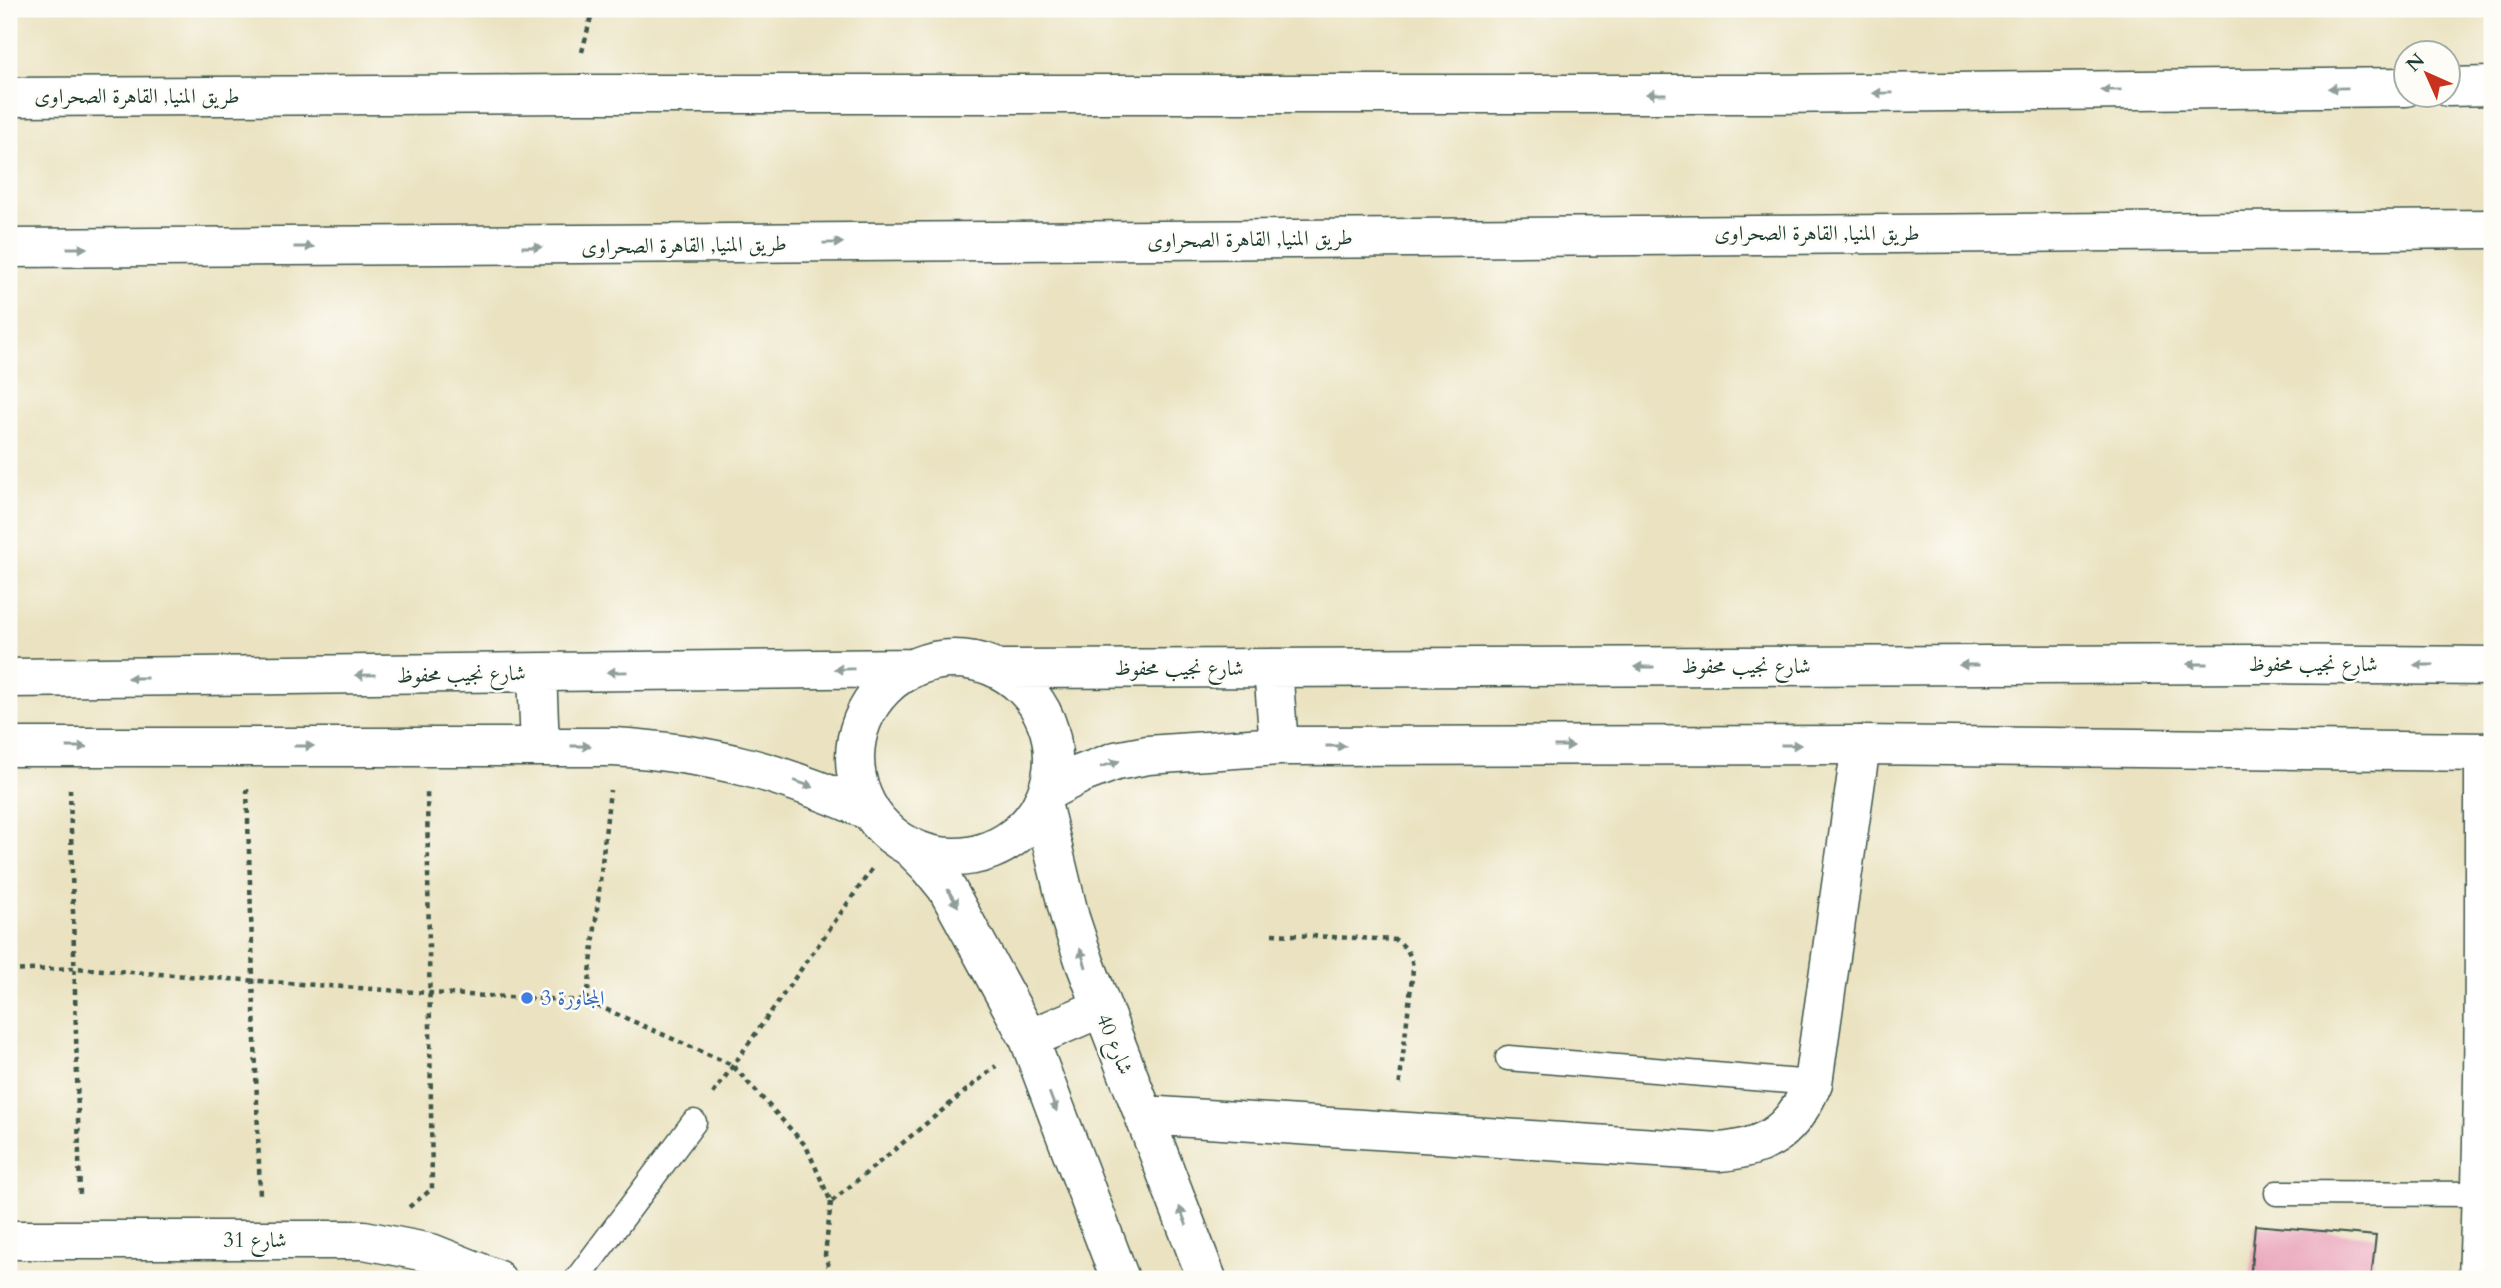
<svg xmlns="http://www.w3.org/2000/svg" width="2501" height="1288" font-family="Cardo,Amiri,serif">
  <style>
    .building { fill: #e9a2b9 }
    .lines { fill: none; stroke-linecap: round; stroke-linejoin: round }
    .lane-casing { stroke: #3d5649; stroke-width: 27 }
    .street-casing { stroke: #3d5649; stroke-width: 41 }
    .secondary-casing { stroke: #3d5649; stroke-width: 41 }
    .highway-casing { stroke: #3d5649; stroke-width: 41 }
    .path { stroke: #3d5649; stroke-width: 4.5; stroke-dasharray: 5 5; stroke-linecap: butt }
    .lane { stroke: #fff; stroke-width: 24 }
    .street { stroke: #fff; stroke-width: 38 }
    .secondary { stroke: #fff; stroke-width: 38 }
    .highway { stroke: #fff; stroke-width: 38 }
    .oneway { fill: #8f9e9a }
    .shop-dot { fill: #3f7fe0; stroke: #fdfcf7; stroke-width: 2.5 }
    .labels { text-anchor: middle; stroke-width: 5; stroke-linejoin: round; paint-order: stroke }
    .street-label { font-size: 21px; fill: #1f3d34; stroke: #fdfcf7 }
    .shop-label { font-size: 21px; fill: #366cbe; stroke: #fdfcf7; text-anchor: start }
  </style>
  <rect width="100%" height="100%" fill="#fdfcf7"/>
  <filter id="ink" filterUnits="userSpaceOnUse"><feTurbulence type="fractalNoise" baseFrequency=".0143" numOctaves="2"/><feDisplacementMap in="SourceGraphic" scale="14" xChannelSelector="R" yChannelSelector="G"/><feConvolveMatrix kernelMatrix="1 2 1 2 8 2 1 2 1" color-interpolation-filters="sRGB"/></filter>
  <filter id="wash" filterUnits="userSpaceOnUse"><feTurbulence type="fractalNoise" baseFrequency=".00686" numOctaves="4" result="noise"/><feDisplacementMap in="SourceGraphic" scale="28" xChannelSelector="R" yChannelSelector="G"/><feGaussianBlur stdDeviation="1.57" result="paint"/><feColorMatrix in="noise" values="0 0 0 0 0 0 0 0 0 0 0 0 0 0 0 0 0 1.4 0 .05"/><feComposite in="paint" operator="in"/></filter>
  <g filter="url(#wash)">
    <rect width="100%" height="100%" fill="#eae2c0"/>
    <g id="blocks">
      <!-- building -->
      <path class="building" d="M2255 1225 2376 1236 2371 1279H2250Z"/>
    </g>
  </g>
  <g filter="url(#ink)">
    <use href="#blocks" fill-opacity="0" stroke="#3d5649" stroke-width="2"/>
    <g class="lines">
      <defs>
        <path id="lane" d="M1508 1058 1813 1083
          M2277 1193 2482 1194
          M577 1279 694 1122"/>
        <path id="street" d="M1042 803 1070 918 1085 963 1207 1279
          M909 846 929 866 946 887 1029 1039 1120 1279
          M1029 1039 1101 1008
          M1144 1115 1719 1152C1770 1148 1793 1129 1813 1083L1861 745
          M9 1240H364L431 1253 496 1279
          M2478 1279C2485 1104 2484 928 2484 752"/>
        <path id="secondary" d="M855 758a99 99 0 1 1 198 0a99 99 0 1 1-198 0Z
          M1273 668 1279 746
          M1000 669 2256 664 2492 666
          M537 673 540 746
          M9 678 913 668
          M9 747H614C712 753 781 772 871 812
          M1048 791 1081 774 1116 761 1148 755 1279 746 1861 745 2492 752"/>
        <path id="highway" d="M2448 87 2492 86
          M9 97 572 94H1772L2406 87
          M9 248C837 246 1664 233 2492 229"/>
      </defs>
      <!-- lane casing -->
      <use href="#lane" class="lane-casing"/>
      <!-- street casing -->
      <use href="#street" class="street-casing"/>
      <!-- secondary casing -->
      <use href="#secondary" class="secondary-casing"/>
      <!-- highway casing -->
      <use href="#highway" class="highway-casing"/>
      <!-- path -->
      <path class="path" d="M582 52 593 9
        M70 789 80 1197
        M247 789 260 1197
        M1272 934 1396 940C1407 948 1412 955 1413 969L1399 1089
        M9 971 74 968 429 993 587 1001 732 1065 806 1146 831 1202 996 1066
        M587 1001 610 790
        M713 1094 874 866
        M831 1202 825 1255 832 1279
        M409 1207 432 1189 427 790"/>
      <!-- lane -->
      <use href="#lane" class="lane"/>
      <!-- street -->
      <use href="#street" class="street"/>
      <!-- secondary -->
      <use href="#secondary" class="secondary"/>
      <!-- highway -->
      <use href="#highway" class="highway"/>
    </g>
    <!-- one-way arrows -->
    <defs><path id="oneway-solid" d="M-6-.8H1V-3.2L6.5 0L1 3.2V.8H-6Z" transform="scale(1.75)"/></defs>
    <g class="oneway">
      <use href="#oneway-solid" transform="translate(2338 88) rotate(179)"/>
      <use href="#oneway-solid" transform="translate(2111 90) rotate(179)"/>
      <use href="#oneway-solid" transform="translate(1883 93) rotate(179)"/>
      <use href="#oneway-solid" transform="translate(1656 94) rotate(-180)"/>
      <use href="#oneway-solid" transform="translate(833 243) rotate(-1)"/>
      <use href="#oneway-solid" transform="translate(304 247)"/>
      <use href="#oneway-solid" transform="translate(532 247)"/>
      <use href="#oneway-solid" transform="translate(77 248)"/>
      <use href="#oneway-solid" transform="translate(2197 664) rotate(180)"/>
      <use href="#oneway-solid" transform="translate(1969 665) rotate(180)"/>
      <use href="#oneway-solid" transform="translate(2424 665) rotate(-180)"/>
      <use href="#oneway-solid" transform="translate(1644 667) rotate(180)"/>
      <use href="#oneway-solid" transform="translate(844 669) rotate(179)"/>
      <use href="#oneway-solid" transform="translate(617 672) rotate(179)"/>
      <use href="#oneway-solid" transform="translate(365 675) rotate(179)"/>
      <use href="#oneway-solid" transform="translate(137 678) rotate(180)"/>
      <use href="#oneway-solid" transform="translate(1791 745)"/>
      <use href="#oneway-solid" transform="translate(304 746)"/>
      <use href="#oneway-solid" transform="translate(581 746)"/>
      <use href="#oneway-solid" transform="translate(1336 746)"/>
      <use href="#oneway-solid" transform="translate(1564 746)"/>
      <use href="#oneway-solid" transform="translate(77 747)"/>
      <use href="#oneway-solid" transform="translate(1110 764) rotate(-18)"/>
      <use href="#oneway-solid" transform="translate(804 784) rotate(19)"/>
      <use href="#oneway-solid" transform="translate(953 898) rotate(59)"/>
      <use href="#oneway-solid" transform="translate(1083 958) rotate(-108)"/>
      <use href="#oneway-solid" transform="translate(1053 1102) rotate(69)"/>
      <use href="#oneway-solid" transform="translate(1183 1216) rotate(-111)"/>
    </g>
  </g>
  <!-- markers -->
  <circle class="shop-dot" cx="527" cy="998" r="7"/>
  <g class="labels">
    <!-- street labels -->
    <g class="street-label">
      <text x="137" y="103">طريق المنيا, القاهرة الصحراوى</text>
      <text x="1817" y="240">طريق المنيا, القاهرة الصحراوى</text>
      <text transform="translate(1250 239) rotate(-1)" y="7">طريق المنيا, القاهرة الصحراوى</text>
      <text transform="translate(684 245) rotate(-1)" y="7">طريق المنيا, القاهرة الصحراوى</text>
      <text x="2313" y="671">شارع نجيب محفوظ</text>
      <text x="1746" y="673">شارع نجيب محفوظ</text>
      <text x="1179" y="675">شارع نجيب محفوظ</text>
      <text transform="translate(461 674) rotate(-1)" y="7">شارع نجيب محفوظ</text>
      <text transform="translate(1115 1044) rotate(68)" y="7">شارع 40</text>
      <text x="255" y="1247">شارع 31</text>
    </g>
    <!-- shop labels -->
    <g class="shop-label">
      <text x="541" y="1005">المجاورة 3</text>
    </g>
  </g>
  <!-- margin -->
  <rect width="2501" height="1288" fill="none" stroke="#fdfcf7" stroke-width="35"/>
  <!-- north arrow -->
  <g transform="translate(2427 74) rotate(315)"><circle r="33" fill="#fdfcf7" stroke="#a4b0a9" stroke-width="2"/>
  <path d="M0-5L12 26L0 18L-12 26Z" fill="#c8321e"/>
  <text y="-10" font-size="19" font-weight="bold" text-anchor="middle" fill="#1f3d34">N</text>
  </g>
</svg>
